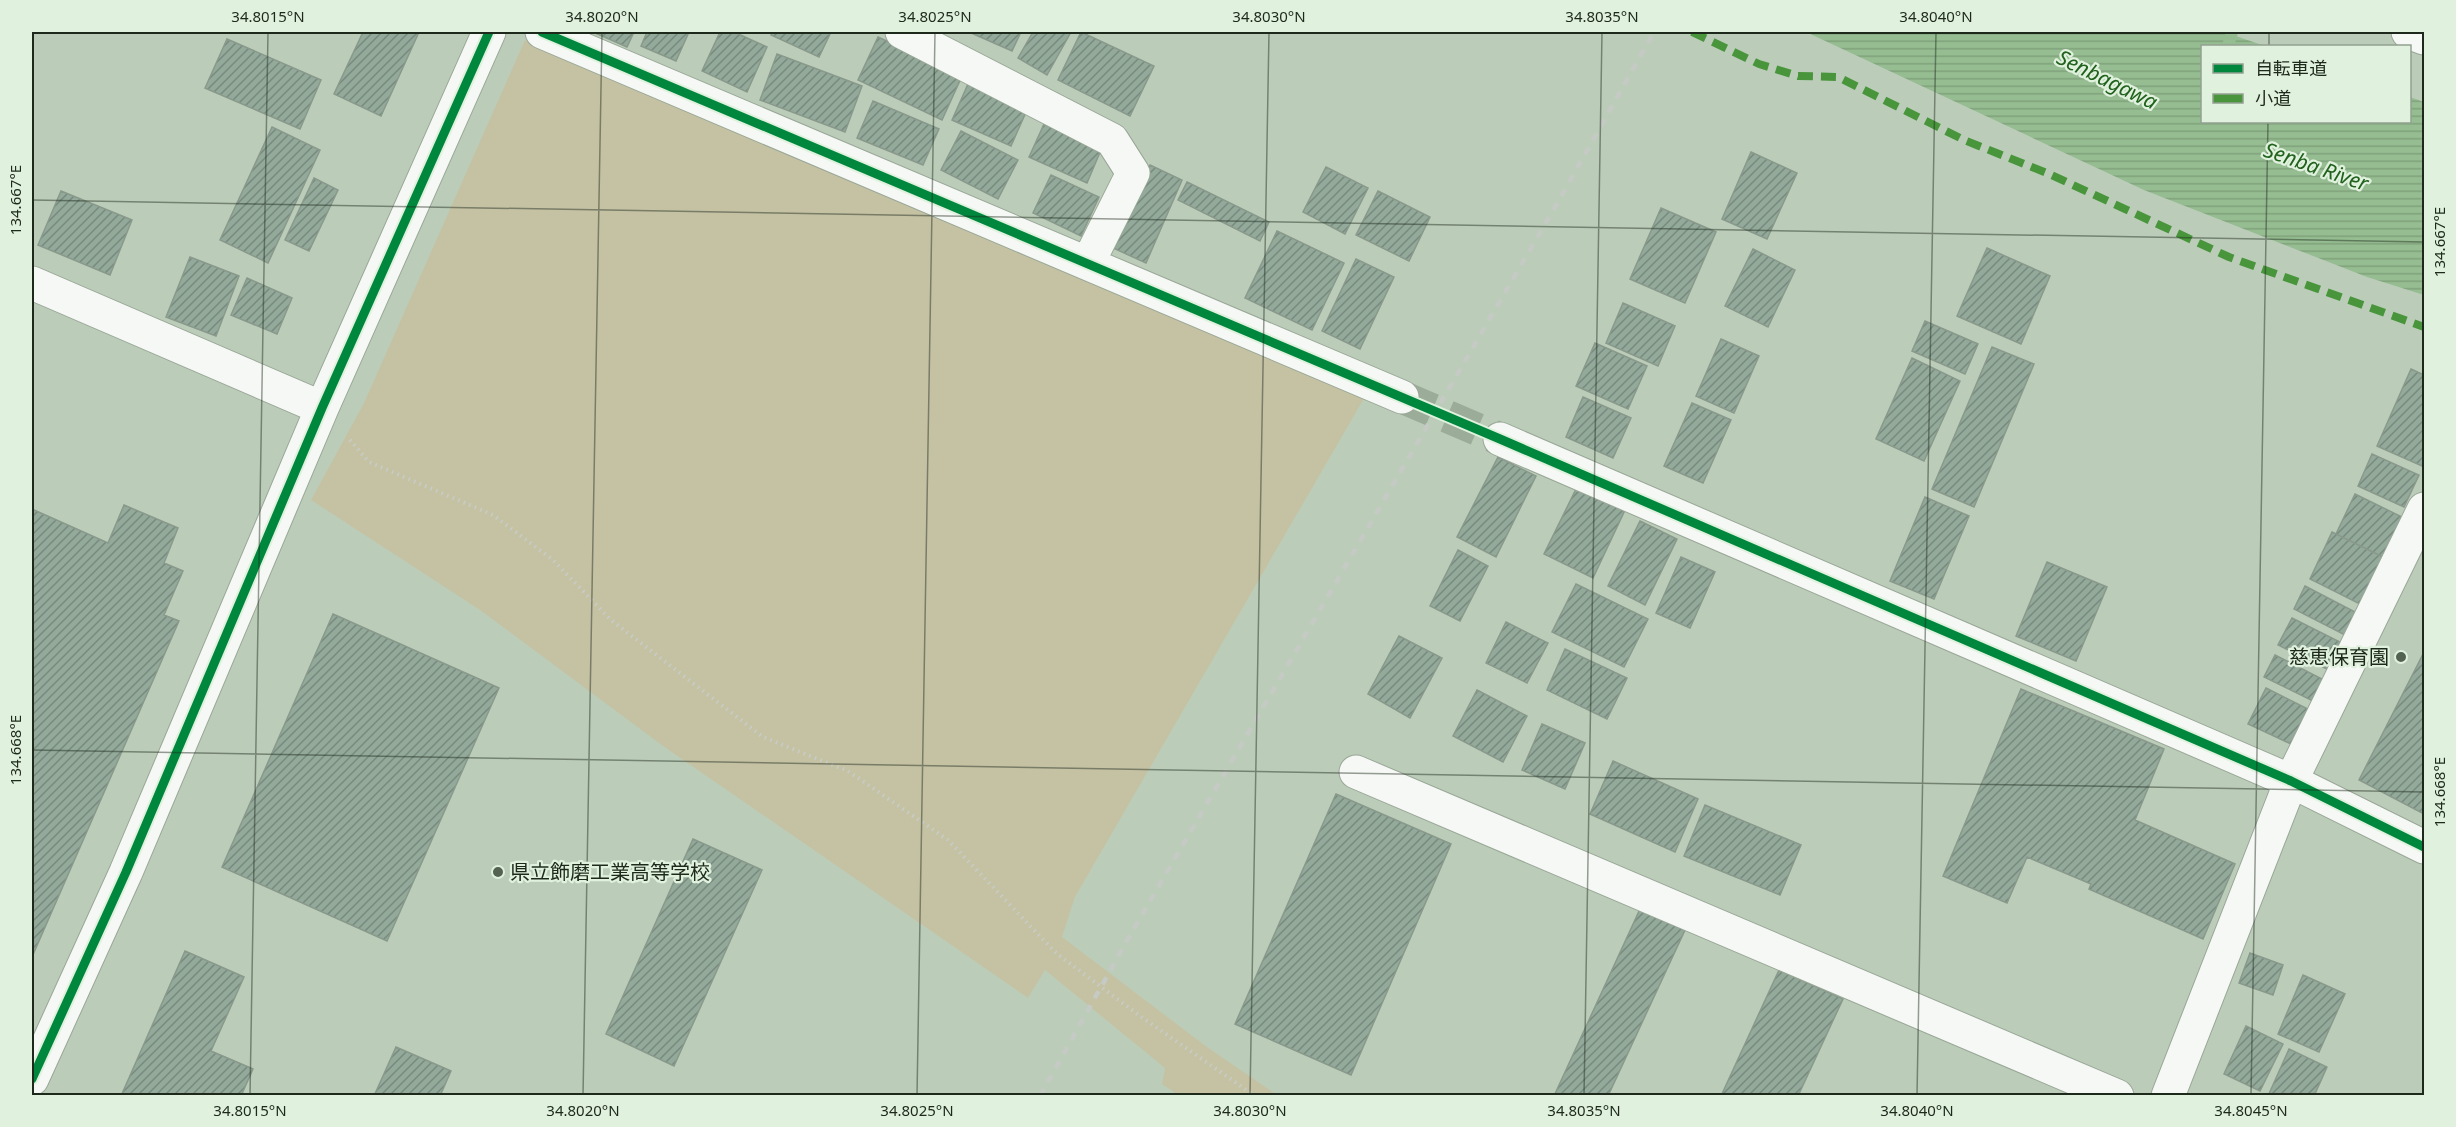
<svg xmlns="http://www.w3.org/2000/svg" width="2456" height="1127" font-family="'Noto Sans','Noto Sans JP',sans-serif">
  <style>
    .green { fill: #c5c2a4 }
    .water { fill: url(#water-rules) }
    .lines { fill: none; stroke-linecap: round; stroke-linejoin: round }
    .stream { stroke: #95bd91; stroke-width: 12 }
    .building { fill: url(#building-hatch); stroke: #89998c; stroke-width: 1.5 }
    .minor-tunnel { stroke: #9bac99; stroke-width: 33; stroke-dasharray: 33 16; stroke-linecap: butt }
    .minor-casing { stroke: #99a797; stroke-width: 35 }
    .path { stroke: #c7ccc6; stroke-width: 4; stroke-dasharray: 1.5 4.5; stroke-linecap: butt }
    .minor { stroke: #f5f8f4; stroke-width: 33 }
    .rail { stroke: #c5cac4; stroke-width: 4.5; stroke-dasharray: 8 8; stroke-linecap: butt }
    .quiet { stroke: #49953c; stroke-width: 8; stroke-dasharray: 15 8; stroke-linecap: butt }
    .cycleway-casing { stroke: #e0f1de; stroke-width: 13 }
    .cycleway { stroke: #00873e; stroke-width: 9 }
    .ticks { fill: none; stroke: #1c291b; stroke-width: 1.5; stroke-opacity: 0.45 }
    .poi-dot { fill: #546252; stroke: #e0f1de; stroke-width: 2 }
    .labels { text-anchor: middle; stroke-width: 4.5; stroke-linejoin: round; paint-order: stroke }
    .poi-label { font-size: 20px; fill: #1c291b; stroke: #e0f1de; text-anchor: end }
    .water-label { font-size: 21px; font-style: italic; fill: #21621d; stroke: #e0f1de }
    .neatline { fill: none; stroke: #1c291b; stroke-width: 2 }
    .ticks-label { font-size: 15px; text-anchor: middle; fill: #1c291b }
  </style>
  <defs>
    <pattern id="water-rules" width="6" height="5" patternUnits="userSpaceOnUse" patternTransform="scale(1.5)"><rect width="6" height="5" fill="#95bd91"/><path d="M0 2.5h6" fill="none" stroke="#80a27c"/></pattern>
    <pattern id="building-hatch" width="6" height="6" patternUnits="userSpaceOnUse" patternTransform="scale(1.5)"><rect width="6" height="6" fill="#93aa9a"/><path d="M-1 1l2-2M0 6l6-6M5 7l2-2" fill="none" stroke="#778a7d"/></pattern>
  </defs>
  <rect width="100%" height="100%" fill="#bbcdb9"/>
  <!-- green -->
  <path class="green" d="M525 40 1366 395 1075 897 1062 937 1207 1047 1277 1095H1178L1162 1084 1165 1068 1045 970 1028 998 663 746 480 610 311 500 364 403Z"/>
  <!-- water -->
  <path class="water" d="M1806 32H2224L2265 46H2202V122H2410V97L2424 102V295L2367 277 2144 190Z"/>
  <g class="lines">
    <!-- stream -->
    <path class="stream" d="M2228 46 2232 32"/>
  </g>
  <!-- building -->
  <path class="building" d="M363 32H419L381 116 334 94Z
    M593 32H634L627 47Z
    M647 32H689L676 61 641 46Z
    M720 32H734L767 47 747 92 702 71Z
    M773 32H831L819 57 771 35Z
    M969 32H1021L1012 51Z
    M1033 32H1071L1047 75 1018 58Z
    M1081 32 1154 66 1130 116 1058 80Z
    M878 37 962 76 942 120 858 80Z
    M227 39 321 80 300 129 205 88Z
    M777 54 862 86 845 132 760 100Z
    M968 84 1027 110 1011 146 952 120Z
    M873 101 939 129 923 165 857 138Z
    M1044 124 1101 150 1087 183 1029 157Z
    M272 127 320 150 268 263 220 240Z
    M961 131 1018 160 998 199 941 170Z
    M1751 152 1797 173 1767 239 1722 219Z
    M1150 165 1182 180 1146 263 1113 248Z
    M1326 167 1368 188 1345 234 1303 212Z
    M1051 175 1099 197 1081 236 1033 213Z
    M314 178 338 190 309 251 285 240Z
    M1187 182 1269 222 1260 241 1178 200Z
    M61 191 132 220 110 275 38 245Z
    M1378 191 1430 217 1409 261 1356 235Z
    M1661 208 1716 232 1685 303 1630 279Z
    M1277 231 1344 263 1312 330 1245 298Z
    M1987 248 2050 276 2021 344 1957 316Z
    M1753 249 1795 270 1768 327 1725 306Z
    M190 257 239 276 216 336 166 317Z
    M1356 259 1394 277 1360 349 1322 331Z
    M247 278 292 298 277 334 231 315Z
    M1623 303 1675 326 1658 366 1606 343Z
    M1925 321 1978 344 1965 374 1912 351Z
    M1721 339 1759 356 1734 413 1696 396Z
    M1595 343 1647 366 1628 409 1576 386Z
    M1992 347 2034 364 1974 507 1932 489Z
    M1912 358 1960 381 1924 461 1876 439Z
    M2411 369 2424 375V459L2422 466 2377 446Z
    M1583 397 1631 418 1613 458 1566 437Z
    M1692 403 1731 420 1703 483 1664 466Z
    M2372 454 2419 475 2404 507 2358 486Z
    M1498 457 1536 476 1496 557 1457 537Z
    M1577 487 1625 510 1593 578 1544 554Z
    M2355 494 2402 517 2383 557 2336 534Z
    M1925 497 1969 516 1934 599 1890 581Z
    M124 505 178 528 164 563 183 571 164 615 179 621 32 957V509L108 543Z
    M1640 521 1677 539 1645 605 1608 586Z
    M2332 532 2385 558 2362 605 2310 579Z
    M1458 550 1488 566 1460 621 1430 606Z
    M1681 557 1715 572 1690 628 1656 613Z
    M2047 562 2107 587 2076 661 2016 636Z
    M1576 584 1648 619 1624 667 1552 632Z
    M2305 586 2359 614 2347 636 2294 609Z
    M333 614 499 688 387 941 222 867Z
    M2292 618 2342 643 2329 670 2278 645Z
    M1506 622 1548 643 1527 683 1486 663Z
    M1399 636 1442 658 1410 718 1368 694Z
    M1565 649 1627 678 1607 719 1547 690Z
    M2424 652V808L2422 813 2359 780Z
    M2275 655 2324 680 2313 701 2264 677Z
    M2266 688 2308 709 2291 744 2248 724Z
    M2021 689 2164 749 2135 820 2235 864 2203 939 2089 889 2091 884 2027 857 2007 903 1943 876Z
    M1477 690 1527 716 1503 762 1453 736Z
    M1542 724 1585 743 1565 789 1522 770Z
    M1613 761 1698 799 1675 852 1590 814Z
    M1336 794 1451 844 1351 1075 1235 1024Z
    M1705 805 1801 845 1780 895 1684 856Z
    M693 839 762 870 674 1066 606 1034Z
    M1640 909 1685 930 1608 1096H1554Z
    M185 951 244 977 211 1051 253 1069 241 1096H121Z
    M2250 953 2283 965 2273 995 2239 983Z
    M1779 970 1843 999 1798 1096H1721Z
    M2303 975 2345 994 2319 1052 2278 1034Z
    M2246 1026 2283 1044 2260 1091 2224 1074Z
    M396 1047 451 1071 440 1096H374Z
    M2289 1049 2327 1067 2314 1096H2268Z"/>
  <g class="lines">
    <!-- minor-tunnel -->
    <path class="minor-tunnel" d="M1402 397 1500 439"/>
    <defs>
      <path id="minor" d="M542 32 1402 397
        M902 32 1112 140 1133 173 1088 263
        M2408 32 2424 38
        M32 283 322 408
        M1500 439 2291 781 2424 847
        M1356 772 2117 1096
        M32 1079 126 872 322 408 489 32
        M2168 1096 2291 781 2424 509"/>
    </defs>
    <!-- minor casing -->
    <use href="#minor" class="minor-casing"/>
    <!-- path -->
    <path class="path" d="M350 440 369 462 493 515 553 560 611 620 763 737 848 771 948 840 1056 953 1140 1016 1255 1096"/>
    <!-- minor -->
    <use href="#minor" class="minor"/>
    <!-- rail -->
    <path class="rail" d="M1040 1096 1125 944 1559 200 1654 32"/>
    <!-- quiet -->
    <path class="quiet" d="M1692 32 1759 64 1798 76 1838 77 1964 140 2047 173 2229 257 2424 327"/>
    <defs>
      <path id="cycleway" d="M542 32 1500 439 2291 781 2424 847
        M32 1079 126 872 322 408 489 32"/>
    </defs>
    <!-- cycleway casing -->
    <use href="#cycleway" class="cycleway-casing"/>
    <!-- cycleway -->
    <use href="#cycleway" class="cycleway"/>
  </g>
  <!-- ticks -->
  <path class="ticks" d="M2269 46V32M32 200 2424 242M32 750 2424 792M250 1096 268 32M583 1096 602 32M917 1096 935 32M1250 1096 1269 32M1584 1096 1602 32M1917 1096 1936 32M2251 1096 2268 122"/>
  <!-- markers -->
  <g class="poi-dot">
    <circle cx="2401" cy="657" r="6"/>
    <circle cx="498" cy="872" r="6"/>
  </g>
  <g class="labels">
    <!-- poi labels -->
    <g class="poi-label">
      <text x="2389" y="664">慈恵保育園</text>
      <text x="510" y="879" text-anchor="start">県立飾磨工業高等学校</text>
    </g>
    <!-- water labels -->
    <g class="water-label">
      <text transform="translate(2107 80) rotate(26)" y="7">Senbagawa</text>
      <text transform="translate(2316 167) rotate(19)" y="7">Senba River</text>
    </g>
  </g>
  <!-- border -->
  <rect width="2456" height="1127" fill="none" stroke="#e0f1de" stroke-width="66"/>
  <!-- legend -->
  <rect x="2201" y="45" width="210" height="78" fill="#e0f1de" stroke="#92a190" stroke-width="1.5"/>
  <rect x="2213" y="64" width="30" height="9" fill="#00873e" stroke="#92a190" stroke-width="1.5"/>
  <text x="2255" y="75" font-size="18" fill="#1c291b">自転車道</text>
  <rect x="2213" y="94" width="30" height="9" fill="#49953c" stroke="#92a190" stroke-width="1.5"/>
  <text x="2255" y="105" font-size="18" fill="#1c291b">小道</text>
  <rect x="33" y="33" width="2390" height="1061" class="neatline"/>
  <g class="ticks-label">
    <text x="268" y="22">34.8015°N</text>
    <text x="602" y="22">34.8020°N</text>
    <text x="935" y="22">34.8025°N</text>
    <text x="1269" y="22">34.8030°N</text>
    <text x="1602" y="22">34.8035°N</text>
    <text x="1936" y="22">34.8040°N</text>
    <text transform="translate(16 200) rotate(-90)" y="5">134.667°E</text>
    <text transform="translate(2440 242) rotate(-90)" y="5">134.667°E</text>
    <text transform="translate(16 750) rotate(-90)" y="5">134.668°E</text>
    <text transform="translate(2440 792) rotate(-90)" y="5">134.668°E</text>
    <text x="250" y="1116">34.8015°N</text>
    <text x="583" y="1116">34.8020°N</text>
    <text x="917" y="1116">34.8025°N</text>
    <text x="1250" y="1116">34.8030°N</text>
    <text x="1584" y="1116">34.8035°N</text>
    <text x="1917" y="1116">34.8040°N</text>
    <text x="2251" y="1116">34.8045°N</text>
  </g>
</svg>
